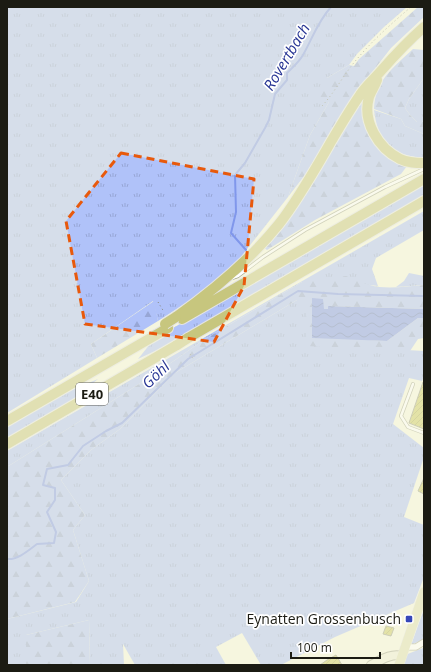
<svg xmlns="http://www.w3.org/2000/svg" width="431" height="672" font-family="'Open Sans',sans-serif">
  <style>
    .grass { fill: url(#grass-tufts) }
    .forest { fill: url(#forest-firs) }
    .water { fill: url(#water-waves) }
    .lines { fill: none; stroke-linecap: round; stroke-linejoin: round }
    .stream { stroke: #8097eb; stroke-width: 2 }
    .building { fill: url(#building-hatch); stroke: #9b9c87 }
    .lane-casing { stroke: #a5a691; stroke-width: 4 }
    .street-casing { stroke: #a5a691; stroke-width: 7 }
    .secondary-casing { stroke: #a5a691; stroke-width: 10 }
    .primary-casing { stroke: #e4e4e3; stroke-width: 10 }
    .highway-casing { stroke: #e4e4e3; stroke-width: 12 }
    .path { stroke: #828273; stroke-width: 1; stroke-dasharray: 1 3; stroke-linecap: butt }
    .lane { stroke: #fff; stroke-width: 2.5 }
    .street { stroke: #fff; stroke-width: 5.5 }
    .secondary { stroke: #eeeed8; stroke-width: 8 }
    .primary { stroke: #ddddb2; stroke-width: 9 }
    .highway { stroke: #c7c67e; stroke-width: 10 }
    .highway-bridge-casing { stroke: #e4e4e3; stroke-width: 12; stroke-linecap: butt }
    .highway-bridge { stroke: #c7c67e; stroke-width: 10 }
    .marked { fill: none; stroke: #e8590c; stroke-width: 3; stroke-dasharray: 8 5; stroke-linejoin: round }
    .poi-dot { fill: #3647b9; stroke: #fff; stroke-width: 1.5 }
    .labels { text-anchor: middle; stroke-width: 3.5; stroke-linejoin: round; paint-order: stroke }
    .shield { fill: #fff; stroke: #5f5f5a; stroke-width: 1 }
    .shield-label { font-size: 13px; font-weight: bold; fill: #1b1b13 }
    .poi-label { font-size: 14px; fill: #1b1b13; stroke: #fff; text-anchor: end }
    .water-label { font-size: 15px; font-style: italic; fill: #273594; stroke: #fff }
  </style>
  <defs>
    <pattern id="grass-tufts" width="24" height="20" patternUnits="userSpaceOnUse"><rect width="24" height="20" fill="#b0c2f9"/><path d="M3 7l-1-3M5 7V3M7 7l1-3M15 17l-1-3M17 17v-4M19 17l1-3" fill="none" stroke="#97a6d5"/></pattern>
    <pattern id="forest-firs" width="22" height="20" patternUnits="userSpaceOnUse"><rect width="22" height="20" fill="#b0c2f9"/><path d="M5 1l3.5 6h-7zM16 11l3.5 6h-7z" fill="#97a6d5"/></pattern>
    <pattern id="water-waves" width="16" height="10" patternUnits="userSpaceOnUse"><rect width="16" height="10" fill="#8097eb"/><path d="M0 5q4-4 8 0t8 0" fill="none" stroke="#687abd"/></pattern>
    <pattern id="building-hatch" width="6" height="6" patternUnits="userSpaceOnUse"><rect width="6" height="6" fill="#ccca64"/><path d="M-1 1l2-2M0 6l6-6M5 7l2-2" fill="none" stroke="#afad56"/></pattern>
  </defs>
  <rect width="100%" height="100%" fill="#f5f5df"/>
  <!-- grass -->
  <path class="grass" d="M7 7H407L384 27 357 54 349 65 327 78 329 102 310 135 288 197 240 258 219 278 198 295 158 321 153 301 91 344 97 358 7 413Z
    M424 78V121L422 122H417L410 115 405 108 409 99Z
    M374 110 401 119 405 126 424 134V158C393 156 377 140 374 110Z
    M424 183V197L168 345 138 359 154 339Z
    M424 211V230L376 258 372 269 378 286 370 285 302 282 205 339 155 374 7 467V451Z
    M409 273 424 276V285L396 287 404 281Z
    M297 300H307L372 348 424 351V376L422 381 409 378 393 424 424 448V457L404 517 424 525V577L414 603 335 637 281 665H261L242 633 216 647 226 665H135L123 644 124 665H90L89 620 26 635V665H7V619L76 602 89 581 73 530 85 515 61 480 91 450 120 429 175 373Z
    M98 379 68 404 7 440V425L60 395Z
    M424 609V639L411 645Z
    M423 648 424 665H402L405 655Z"/>
  <!-- forest -->
  <path class="forest" d="M418 7H424V17L391 48 353 97 305 175 288 197 310 135 329 102 317 95 327 78 349 65 354 66 359 59Z
    M413 49 424 50V78L409 99 405 108 410 115 417 122H422L424 121V134L405 126 401 119 374 109C375 80 393 68 413 49Z
    M362 100 365 103V121L407 166 401 174 315 220 267 250 263 247Z
    M346 276C354 279 362 283 370 285 387 290 406 286 424 285V309L328 306V309H324L312 337 387 341 418 318H424V338L418 339 410 351 306 346 307 300H297L175 373 120 429 91 450 61 480 85 515 73 530 89 581 75 602 7 619V467L155 374 205 339 302 282Z
    M154 301 158 321 97 358 91 344Z
    M89 620 90 665H26V635Z"/>
  <!-- water -->
  <path class="water" d="M312 298 323 299 324 309H328V306L424 309V318H418L387 341 312 338Z"/>
  <g class="lines">
    <!-- stream -->
    <path class="stream" d="M246 250 231 233 236 212 235 175 245 163 265 128 269 120 275 94 287 80V73C292 68 299 62 303 55 312 39 318 21 331 7
      M7 559C18 560 29 550 37 544L54 543 56 532 47 512 55 500V488L43 485 47 469 68 465 83 446 106 431 122 423 188 359 298 291 338 294 424 296"/>
  </g>
  <!-- building -->
  <path class="building" d="M423 382H424V429L409 423Z
    M424 478V494L418 491Z
    M386 626 394 628 391 636 383 634Z
    M336 655 342 665H320L327 660Z"/>
  <g class="lines">
    <defs>
      <path id="lane" d="M232 278 238 276 263 257 305 230 385 187 424 169
        M413 384 401 416 408 427 424 433"/>
      <path id="street" d="M405 647H416L424 642"/>
      <path id="secondary" d="M371 665C381 660 391 653 402 656"/>
      <path id="primary" d="M399 665 424 592"/>
      <path id="highway" d="M377 80C375 86 371 91 369 97 362 121 378 148 400 159 408 163 416 163 424 163
        M176 317C214 290 250 260 279 224 310 184 331 137 360 95 365 87 373 80 380 72 394 56 408 41 424 27
        M182 319 424 179
        M188 338 424 201
        M7 421 168 328
        M7 444 177 345"/>
    </defs>
    <!-- lane casing -->
    <use href="#lane" class="lane-casing"/>
    <!-- street casing -->
    <use href="#street" class="street-casing"/>
    <!-- secondary casing -->
    <use href="#secondary" class="secondary-casing"/>
    <!-- primary casing -->
    <use href="#primary" class="primary-casing"/>
    <!-- highway casing -->
    <use href="#highway" class="highway-casing"/>
    <!-- path -->
    <path class="path" d="M322 106C335 92 344 74 357 59 373 40 392 23 411 7
      M158 302 164 312
      M190 354 194 360
      M423 449H424"/>
    <!-- lane -->
    <use href="#lane" class="lane"/>
    <!-- street -->
    <use href="#street" class="street"/>
    <!-- secondary -->
    <use href="#secondary" class="secondary"/>
    <!-- primary -->
    <use href="#primary" class="primary"/>
    <!-- highway -->
    <use href="#highway" class="highway"/>
    <defs>
      <path id="highway-bridge" d="M165 324 176 317
        M177 345 188 338"/>
    </defs>
    <!-- highway-bridge casing -->
    <use href="#highway-bridge" class="highway-bridge-casing"/>
    <!-- highway-bridge -->
    <use href="#highway-bridge" class="highway-bridge"/>
  </g>
  <!-- marked area -->
  <path d="M0 0H431V672H0ZM121 153 254 179 244 286 214 342 85 324 66 221Z" fill="#f5f5df" fill-opacity=".55" fill-rule="evenodd"/>
  <path class="marked" d="M121 153 254 179 244 286 214 342 85 324 66 221Z"/>
  <!-- markers -->
  <rect class="poi-dot" x="405" y="615" width="8" height="8" rx="2"/>
  <g class="labels">
    <!-- shield labels -->
    <rect class="shield" x="76" y="383" width="32" height="22" rx="3"/>
    <g class="shield-label">
      <text x="92" y="399">E40</text>
    </g>
    <!-- poi labels -->
    <g class="poi-label">
      <text x="401" y="624">Eynatten Grossenbusch</text>
    </g>
    <!-- water labels -->
    <g class="water-label">
      <text transform="translate(287 57) rotate(-59)" y="5">Rovertbach</text>
      <text transform="translate(156 375) rotate(-44)" y="5">Göhl</text>
    </g>
  </g>
  <!-- border -->
  <rect width="431" height="672" fill="none" stroke="#1b1b13" stroke-width="16"/>
  <!-- scale -->
  <path d="M291 652v6h89v-6" fill="none" stroke="#1b1b13" stroke-width="2"/>
  <text x="297" y="652" font-size="12" fill="#1b1b13" stroke="#ffffff" stroke-width="3" paint-order="stroke">100 m</text>
</svg>
